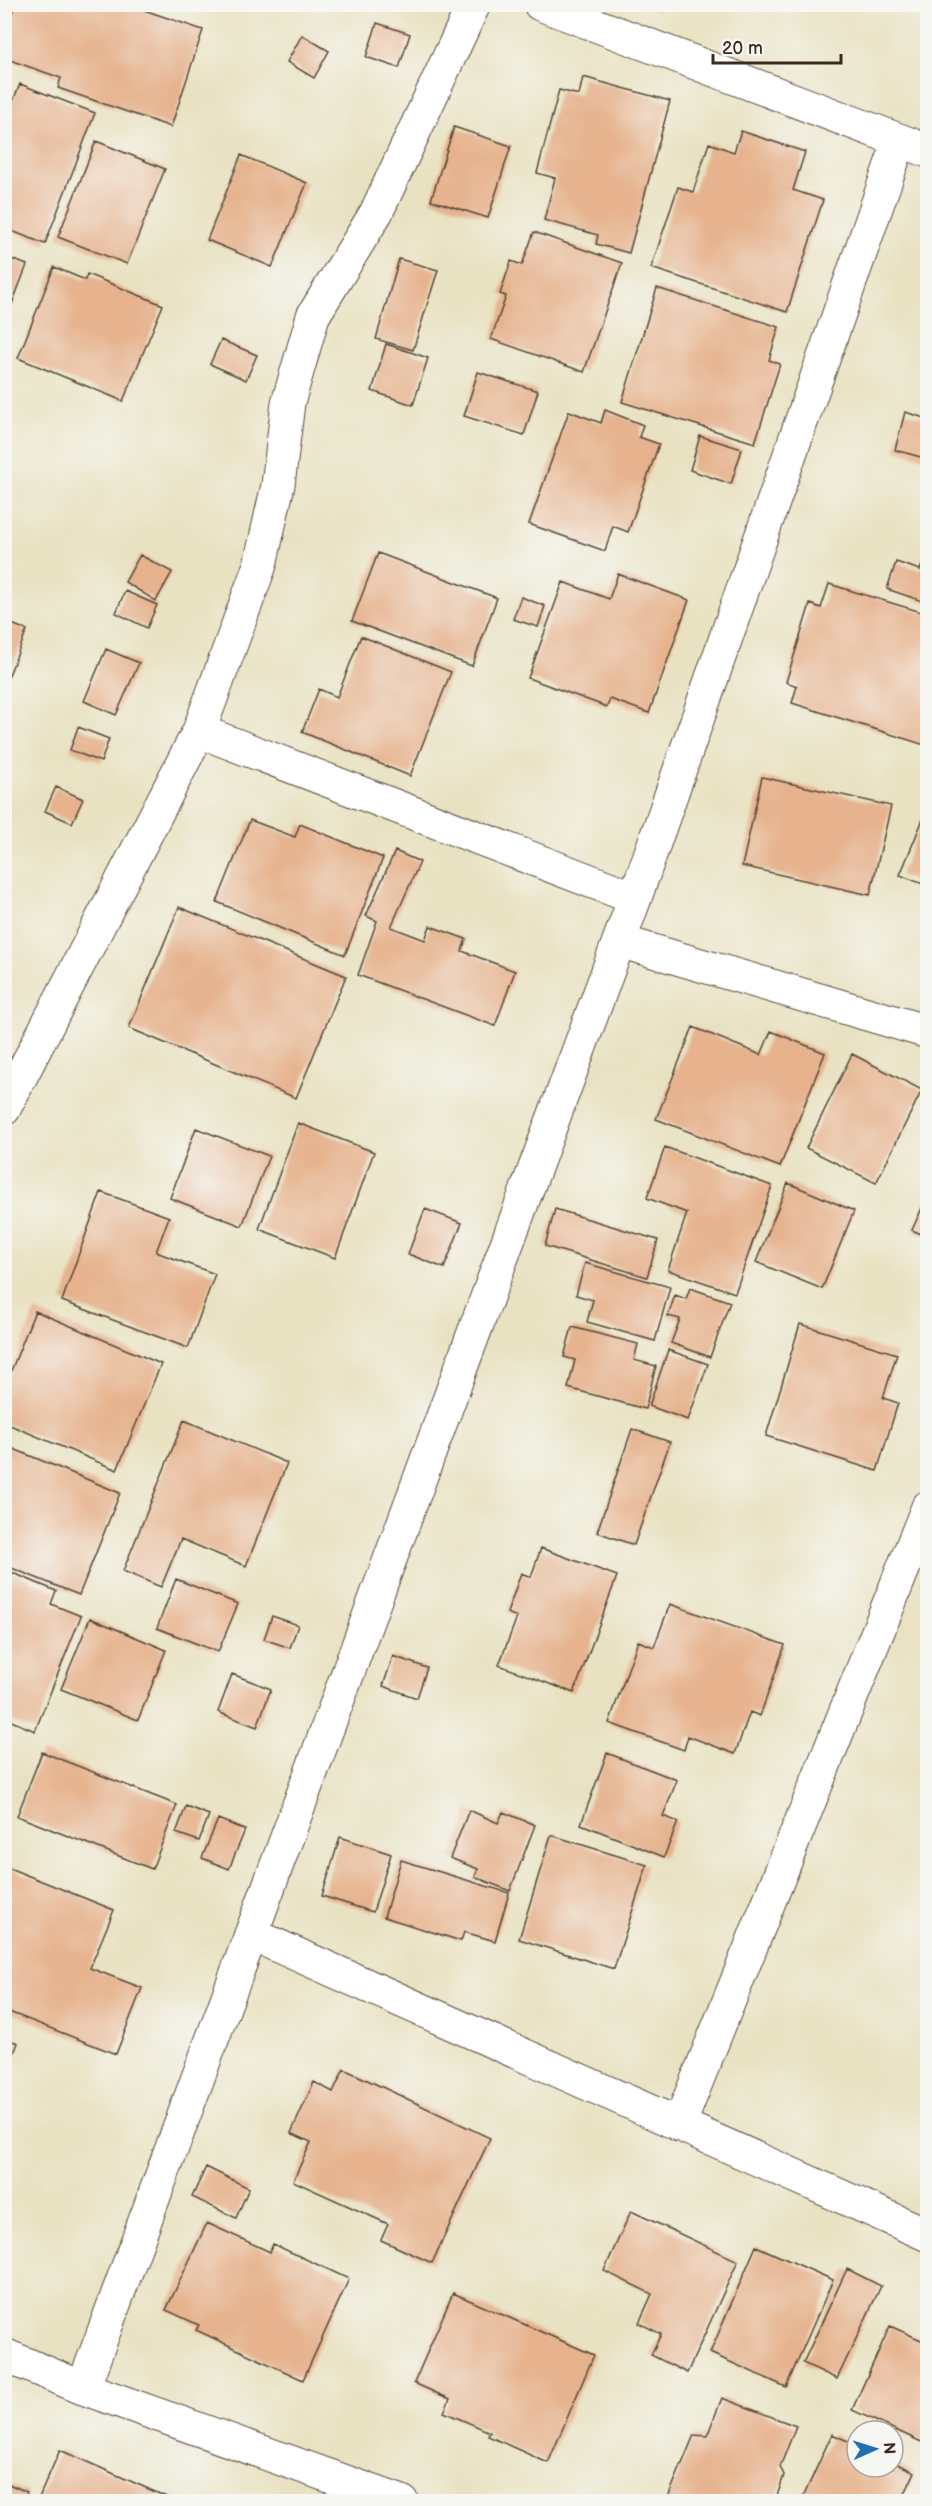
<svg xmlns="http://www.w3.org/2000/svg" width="932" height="2506" font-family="'Balsamiq Sans',sans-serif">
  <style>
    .building { fill: #e6b38e }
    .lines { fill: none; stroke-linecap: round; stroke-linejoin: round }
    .minor-casing { stroke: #554637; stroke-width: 35 }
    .minor { stroke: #fff; stroke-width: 33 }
  </style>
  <rect width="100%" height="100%" fill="#f6f6f2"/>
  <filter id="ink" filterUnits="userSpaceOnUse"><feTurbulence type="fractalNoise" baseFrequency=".0167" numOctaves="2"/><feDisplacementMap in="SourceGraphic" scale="12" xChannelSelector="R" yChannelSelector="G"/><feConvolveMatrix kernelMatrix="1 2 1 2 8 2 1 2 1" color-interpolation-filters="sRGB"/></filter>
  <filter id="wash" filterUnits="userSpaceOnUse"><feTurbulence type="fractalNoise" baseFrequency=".008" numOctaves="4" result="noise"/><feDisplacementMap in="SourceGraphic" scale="24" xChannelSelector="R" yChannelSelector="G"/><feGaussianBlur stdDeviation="1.35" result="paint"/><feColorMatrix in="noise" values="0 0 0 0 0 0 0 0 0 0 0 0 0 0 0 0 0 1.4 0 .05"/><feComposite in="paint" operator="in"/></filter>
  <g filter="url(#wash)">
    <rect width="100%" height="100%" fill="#e9e2c2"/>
    <g id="blocks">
      <!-- building -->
      <path class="building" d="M15 4H139L138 8 203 30 171 127 58 88 61 78 4 58V36Z
        M641 4H661L658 11Z
        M377 23 410 34 399 68 366 57Z
        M302 35 329 51 314 78 287 62Z
        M583 77 670 101 629 253 596 244 598 235 544 220 555 178 537 173 559 90 579 95Z
        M20 84 95 113 45 244 4 228V103L11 106Z
        M454 127 511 146 488 218 431 200Z
        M741 131 805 152 793 190 823 200 787 312 651 268 678 187 693 192 709 143 734 152Z
        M96 141 165 169 127 264 58 237Z
        M241 155 307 183 272 267 207 240Z
        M534 232 622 263 584 372 491 339 506 296 500 294 511 261 522 265Z
        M4 256 27 265 5 322H4Z
        M399 259 438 270 413 350 376 339Z
        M54 267 85 280 87 274 163 305 123 401 18 358Z
        M657 288 779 327 769 360 780 364 755 443 622 402Z
        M221 340 257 355 246 380 210 364Z
        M386 344 428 358 413 405 372 391Z
        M478 372 538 391 524 435 464 416Z
        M605 410 643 425 639 437 659 444 628 532 613 526 605 551 529 524 569 411 601 423Z
        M905 412 925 418 928 413V459L895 450Z
        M700 436 742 449 731 484 690 470Z
        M928 550V603L887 589 896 562 920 570Z
        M378 553 497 598 472 666 352 621Z
        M140 555 172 572 156 601 125 582Z
        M618 574 689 600 649 713 610 699 607 707 528 678 563 582 609 599Z
        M829 584 928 614V746L792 703 797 686 786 682 810 604 821 608Z
        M125 591 157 605 147 628 116 613Z
        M521 597 545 606 538 627 513 619Z
        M4 621 27 630 5 685H4Z
        M361 636 451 672 410 776 302 732 319 689 337 697Z
        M106 649 139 663 116 715 84 701Z
        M78 727 109 739 101 762 70 750Z
        M762 777 891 806 870 895 742 866Z
        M56 787 83 799 72 823 45 811Z
        M928 807V886L900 875Z
        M250 820 295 837 300 824 383 858 345 955 217 902Z
        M395 851 420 862 391 927 425 940 430 926 466 939 462 951 515 971 495 1026 358 975 377 921 366 916Z
        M179 907 346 976 296 1098 129 1028Z
        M693 1027 761 1055 771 1031 825 1053 780 1167 656 1119Z
        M852 1054 922 1090 876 1183 806 1148Z
        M298 1123 374 1152 335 1258 259 1229Z
        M196 1128 269 1156 242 1226 170 1198Z
        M665 1147 772 1186 735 1293 668 1270 687 1213 647 1198Z
        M788 1183 854 1211 822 1289 756 1262Z
        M101 1192 169 1217 156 1252 215 1274 188 1348 62 1301Z
        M928 1195V1237L912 1230Z
        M425 1209 462 1223 444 1268 408 1254Z
        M555 1209 658 1240 647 1277 545 1246Z
        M585 1263 670 1287 655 1341 587 1322 593 1300 576 1295Z
        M690 1288 730 1302 710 1357 671 1343 680 1319 668 1316 675 1295 686 1299Z
        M35 1311 161 1364 117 1470 5 1423V1386Z
        M800 1324 897 1354 883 1398 898 1403 877 1471 766 1436Z
        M572 1327 638 1344 634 1360 656 1366 645 1409 568 1388 575 1360 564 1357Z
        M668 1350 708 1364 688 1420 649 1406Z
        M184 1420 287 1463 246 1566 181 1539 161 1587 123 1571Z
        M632 1429 670 1442 634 1545 597 1532Z
        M4 1445 120 1493 79 1595 4 1565Z
        M541 1548 617 1576 574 1693 499 1665 517 1617 507 1613 521 1573 531 1577Z
        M926 1567H928V1592L922 1591Z
        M13 1573 56 1591 51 1604 81 1616 35 1731 4 1718V1585L7 1586Z
        M176 1579 238 1604 218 1652 157 1628Z
        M670 1604 785 1645 760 1716 750 1712 735 1754 688 1736 684 1750 609 1723 638 1641 654 1647Z
        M272 1616 298 1625 290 1648 264 1639Z
        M90 1618 166 1650 138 1720 61 1689Z
        M393 1656 427 1668 417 1698 383 1686Z
        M232 1674 271 1689 257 1727 218 1712Z
        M42 1752 177 1805 152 1869 17 1816Z
        M607 1753 677 1780 663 1816 678 1822 664 1857 581 1824Z
        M186 1806 209 1815 199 1841 176 1833Z
        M469 1810 498 1823 503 1812 535 1825 510 1891 475 1877 478 1869 450 1858Z
        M218 1819 245 1830 229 1869 202 1858Z
        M551 1835 647 1865 614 1969 519 1939Z
        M340 1837 391 1854 373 1912 322 1896Z
        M401 1860 509 1893 495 1941 464 1932 461 1941 384 1917Z
        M4 1866 114 1910 90 1968 142 1988 116 2054 4 2010Z
        M4 2038 18 2043 5 2076H4Z
        M344 2069 490 2138 432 2263 381 2240 388 2224 293 2181 311 2142 291 2133 314 2082 333 2092Z
        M206 2167 249 2188 236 2218 192 2197Z
        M631 2211 738 2261 687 2373 651 2355 661 2334 639 2323 652 2294 604 2271Z
        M207 2223 270 2252 273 2244 349 2279 303 2380 196 2330 199 2325 166 2310Z
        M756 2246 833 2280 786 2387 710 2353Z
        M847 2269 881 2286 837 2379 803 2363Z
        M453 2293 594 2355 548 2463 488 2436 490 2432 444 2412 450 2399 414 2383Z
        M890 2326 928 2343V2445L852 2410Z
        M722 2398 796 2426 780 2467 784 2475 775 2502H666L694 2435 707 2436Z
        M832 2434 857 2445V2467H893V2462L915 2472 901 2502H801Z
        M60 2450 178 2502H37Z
        M4 2482 27 2492 23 2502H4Z"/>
    </g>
  </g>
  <g filter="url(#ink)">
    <use href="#blocks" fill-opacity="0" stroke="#554637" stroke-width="1.5"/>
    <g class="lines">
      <defs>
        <path id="minor" d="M540 4 928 151
          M199 731 635 898
          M619 941 928 1032
          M4 1109 199 731 260 565 278 485 288 403 313 316 376 213 474 4
          M251 1934 928 2235
          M679 2125 928 1507
          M4 2355 83 2388 402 2502
          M83 2388 635 898 899 142"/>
      </defs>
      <!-- minor casing -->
      <use href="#minor" class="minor-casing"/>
      <!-- minor -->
      <use href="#minor" class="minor"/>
    </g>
  </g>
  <!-- margin -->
  <rect width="932" height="2506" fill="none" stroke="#f6f6f2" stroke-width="24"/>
  <!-- north arrow -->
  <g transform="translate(875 2449) rotate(87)"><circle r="28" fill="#f6f6f2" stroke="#aba49d" stroke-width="1.5"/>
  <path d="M0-4.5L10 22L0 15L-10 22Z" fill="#1f6fb2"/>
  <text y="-9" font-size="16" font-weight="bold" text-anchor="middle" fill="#3b2a1e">N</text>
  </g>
  <!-- scale -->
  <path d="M713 54v9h128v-9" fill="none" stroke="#3b2a1e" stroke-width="3"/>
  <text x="722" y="54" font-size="18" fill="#3b2a1e" stroke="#f6f6f2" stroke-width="4.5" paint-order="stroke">20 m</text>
</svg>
